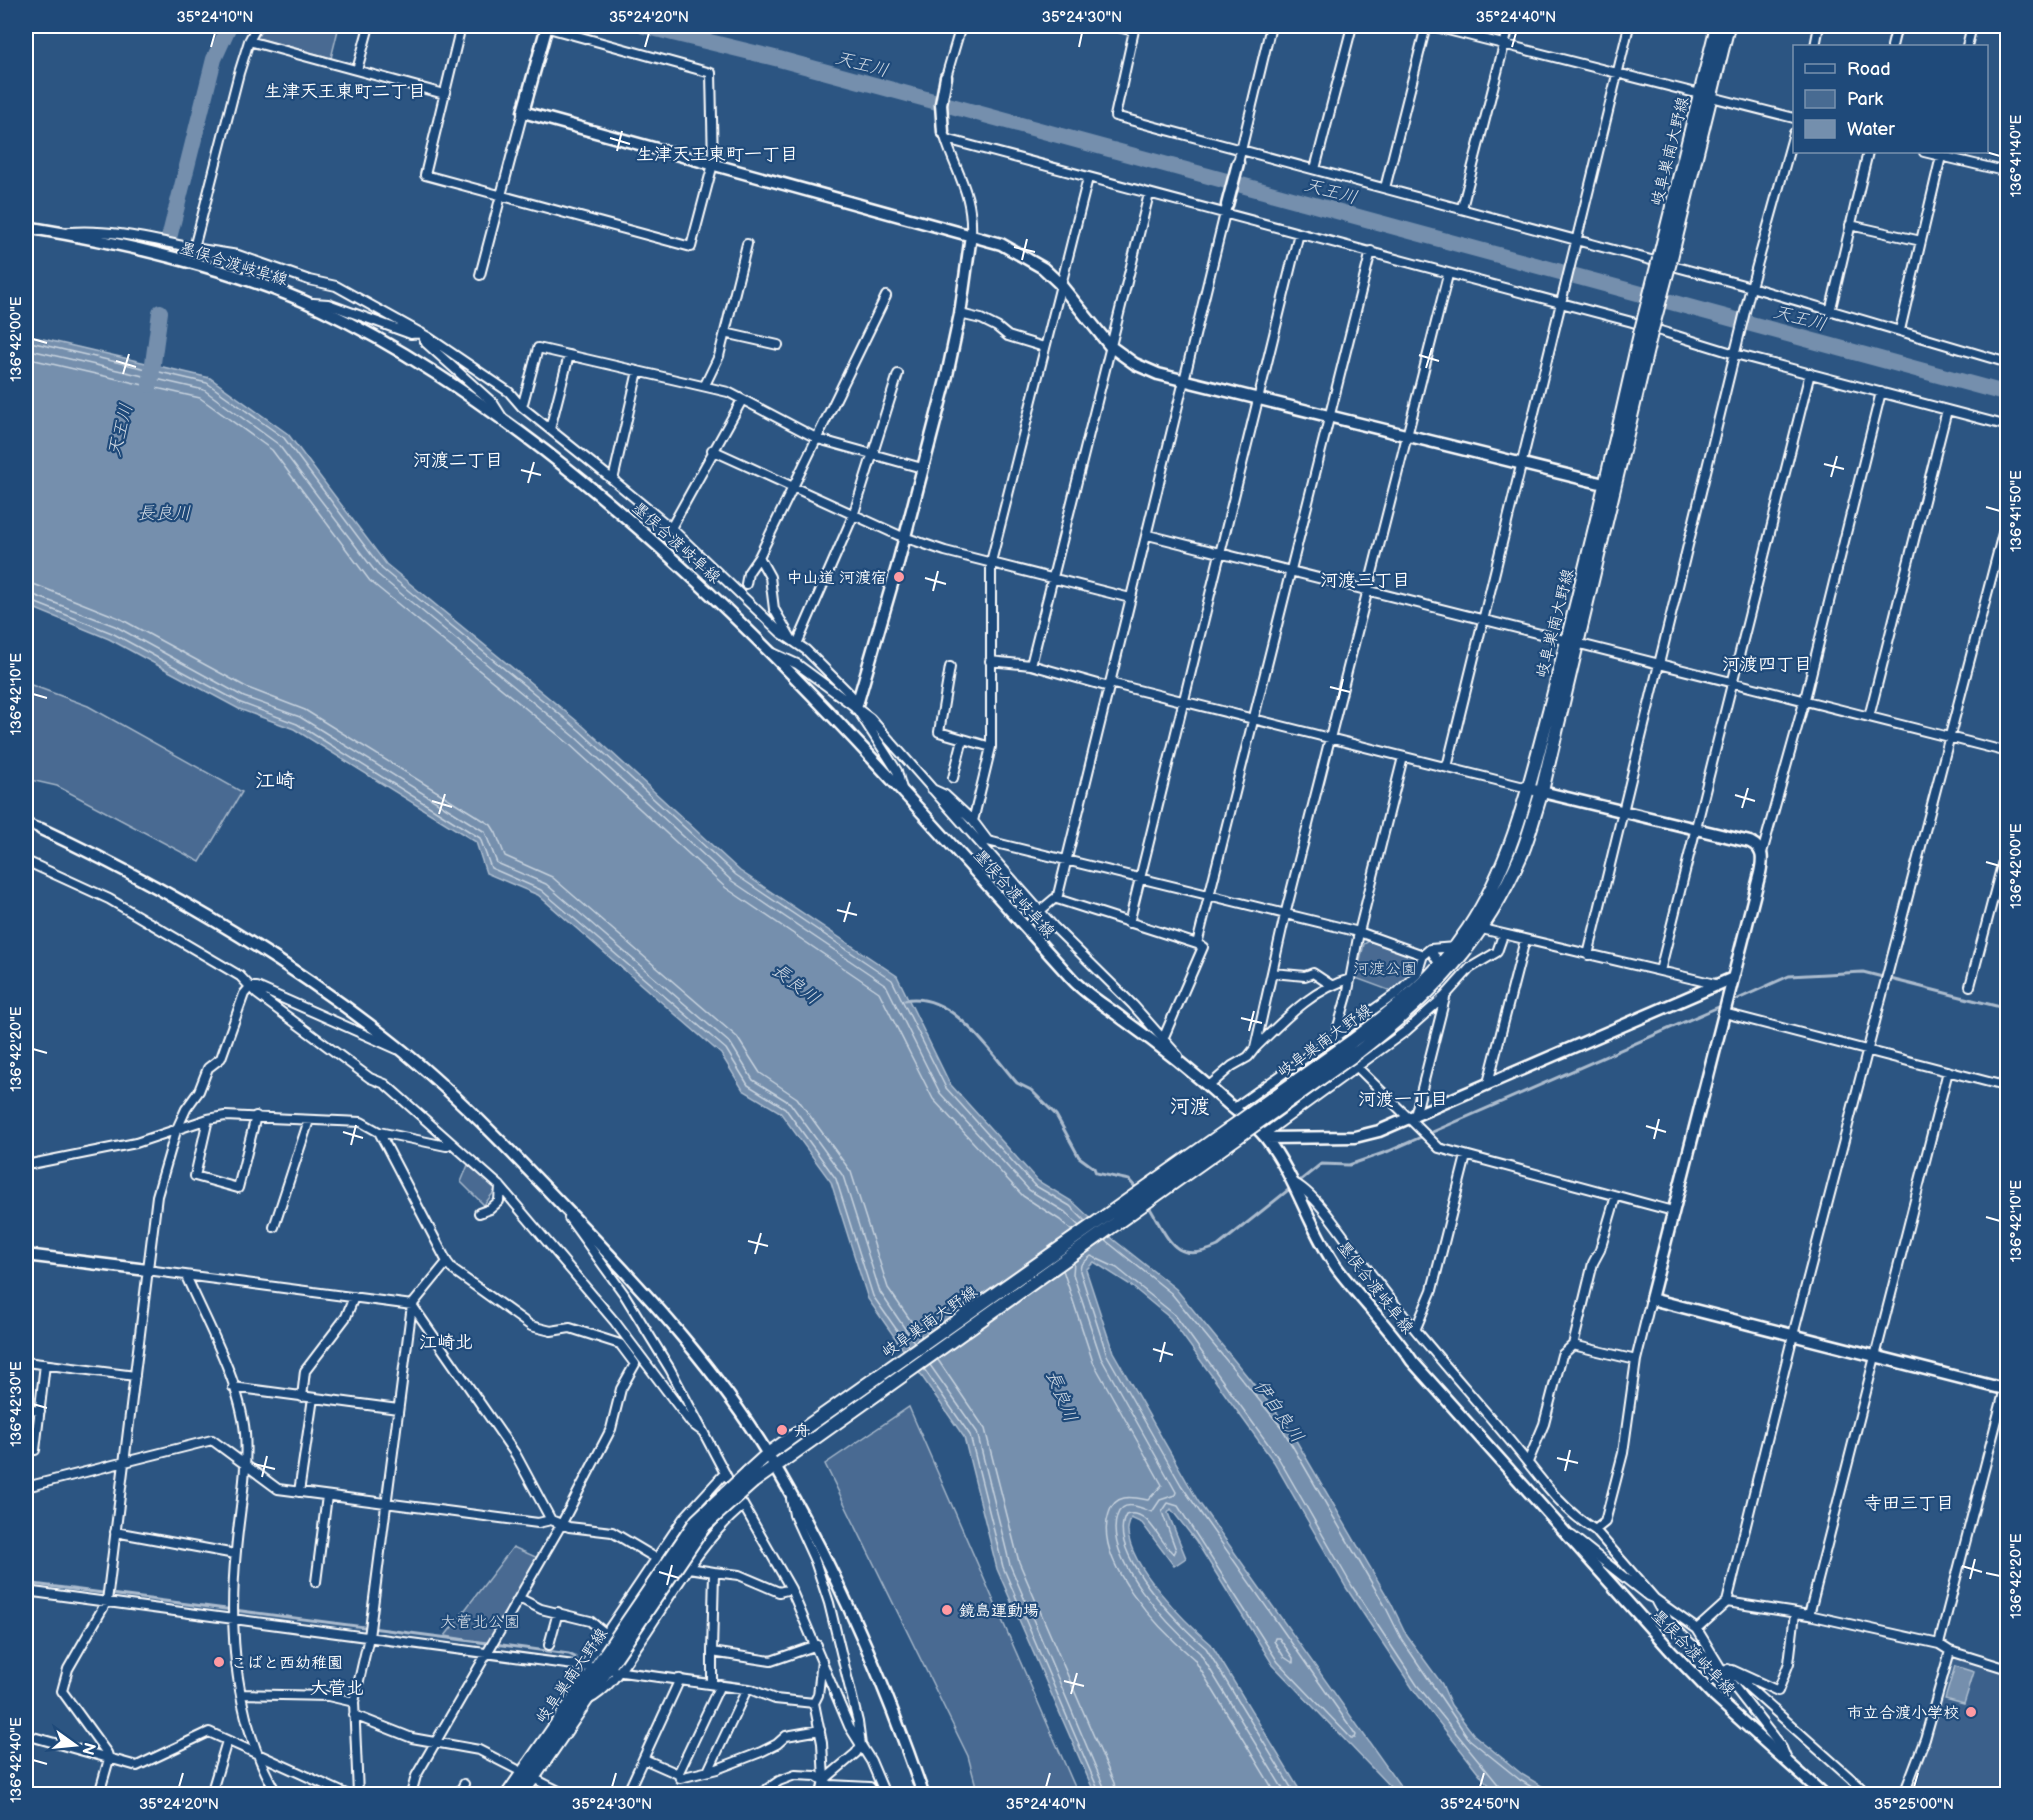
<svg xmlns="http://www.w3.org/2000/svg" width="2033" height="1820" font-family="'Balsamiq Sans','Klee One',sans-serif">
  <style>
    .built { fill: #3b618b }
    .green { fill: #486b92; stroke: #a4b5c8; stroke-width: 1.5 }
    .water { fill: #748fad; stroke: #acbcce; stroke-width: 1.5 }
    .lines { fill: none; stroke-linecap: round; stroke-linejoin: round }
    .shore { stroke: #c7d2de; stroke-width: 1.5 }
    .stream { stroke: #acbcce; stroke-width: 3 }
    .river { stroke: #748fad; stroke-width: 16 }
    .street-casing { stroke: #fff; stroke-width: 12 }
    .secondary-casing { stroke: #fff; stroke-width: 15 }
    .primary-casing { stroke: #fff; stroke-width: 16 }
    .street { stroke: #1f4a7a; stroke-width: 8 }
    .secondary { stroke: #1f4a7a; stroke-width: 10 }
    .primary { stroke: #1f4a7a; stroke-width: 12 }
    .primary-bridge-casing { stroke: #fff; stroke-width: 16; stroke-linecap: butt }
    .primary-bridge { stroke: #1f4a7a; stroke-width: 12 }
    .ticks { fill: none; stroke: #fff; stroke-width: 2 }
    .poi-dot { fill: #ff9aa2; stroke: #1f4a7a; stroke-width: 2 }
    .labels { text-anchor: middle; stroke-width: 4.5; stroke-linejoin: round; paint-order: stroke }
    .street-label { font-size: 16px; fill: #fff; stroke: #1f4a7a }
    .poi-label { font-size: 16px; font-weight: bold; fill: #fff; stroke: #1f4a7a; text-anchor: start }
    .park-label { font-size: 16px; fill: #dae1e9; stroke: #1f4a7a }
    .water-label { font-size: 18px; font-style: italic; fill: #d5dde6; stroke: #1f4a7a }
    .neighbourhood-label { font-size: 18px; font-weight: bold; fill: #fff; stroke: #1f4a7a }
    .quarter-label { font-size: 20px; font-weight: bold; fill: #fff; stroke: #1f4a7a }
    .neatline { fill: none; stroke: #fff; stroke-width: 2 }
    .ticks-label { font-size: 15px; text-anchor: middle; fill: #fff }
  </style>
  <rect width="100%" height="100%" fill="#2c5582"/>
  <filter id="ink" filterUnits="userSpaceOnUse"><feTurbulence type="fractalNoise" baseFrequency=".0167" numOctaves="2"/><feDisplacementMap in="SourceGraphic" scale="12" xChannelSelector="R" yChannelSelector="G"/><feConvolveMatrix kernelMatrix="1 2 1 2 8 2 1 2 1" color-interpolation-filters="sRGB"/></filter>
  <g filter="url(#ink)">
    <!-- built -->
    <path class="built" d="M1951 1657 2007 1675V1794H1910Z"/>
    <!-- green -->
    <path class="green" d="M264 26H339L331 58 257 38Z
      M26 683 88 706 242 792 200 862 57 786 26 779Z
      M1369 941 1412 956 1417 964 1413 972 1391 991 1356 978 1364 944Z
      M468 1165 497 1188 484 1205 461 1182Z
      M909 1407 1078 1794H978L968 1756 825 1464Z
      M513 1547 538 1558 490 1643 445 1636Z"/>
    <!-- water -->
    <path class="water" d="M26 335 210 378 288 434 386 564 583 726 740 871 897 976 950 1084 1038 1181 1073 1202 1114 1240 1176 1289 1287 1425 1391 1603 1407 1636 1442 1684 1451 1705 1474 1735 1523 1775 1555 1794H1499L1485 1781 1413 1689 1347 1589 1274 1462 1170 1318 1129 1284 1094 1262 1086 1270 1113 1352 1198 1501 1406 1794H1397L1273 1665 1196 1541 1171 1509 1168 1513 1186 1558 1174 1566 1142 1523 1131 1518C1130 1522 1127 1528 1128 1532 1130 1567 1185 1622 1211 1644L1302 1794H1095L997 1569 964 1437 868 1299 831 1182 780 1112 743 1090 721 1054 538 895 486 873 476 842 294 729 239 709 109 639 26 605Z
      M1955 1666 1974 1672 1964 1704 1945 1699Z"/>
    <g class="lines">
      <!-- shore -->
      <path class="shore" d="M26 341 207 383 284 438 382 569 579 730 736 875 892 980 946 1088 1034 1185 1070 1206 1085 1221
        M26 349 204 390 278 444 377 574 574 736 732 881 886 985 940 1093 1029 1190 1065 1212 1079 1226
        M26 358 200 398 272 450 370 581 568 743 726 888 879 992 933 1099 1023 1196 1060 1220 1072 1231
        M26 583 36 585 119 618 248 688 305 710 491 825 496 833 505 856 552 877 737 1037 760 1073 797 1098 851 1172 888 1288 922 1337
        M26 592 115 626 244 697 300 717 485 832 497 863 546 884 731 1044 753 1080 790 1103 843 1176 880 1292 914 1342
        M26 599 112 633 241 703 297 724 480 838 491 868 541 890 726 1049 748 1085 785 1108 836 1179 873 1296 908 1346
        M1105 1240 1171 1293 1282 1428 1385 1606 1402 1640 1469 1739 1520 1780 1543 1794
        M1074 1262 1073 1274 1101 1358 1176 1492 1175 1495 1160 1500 1152 1512C1141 1508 1123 1498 1117 1516 1103 1559 1170 1627 1200 1653L1286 1794
        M1063 1270 1093 1362 1162 1485 1148 1500C1132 1497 1115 1493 1109 1513 1092 1561 1160 1630 1194 1659L1276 1794
        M938 1360 985 1429 1019 1562 1114 1783 1116 1794
        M930 1365 977 1432 1010 1565 1107 1794
        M924 1369 970 1435 1003 1567 1100 1794
        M1275 1638H1279L1293 1658V1663L1284 1657 1274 1641Z
        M1295 1794 1206 1648C1180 1626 1105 1551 1126 1515 1148 1506 1160 1544 1174 1554L1176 1550 1162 1512 1168 1503 1178 1506 1278 1662 1351 1738H1355L1356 1735 1181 1485 1107 1355 1080 1271 1081 1265 1091 1256 1117 1268 1175 1315 1279 1459 1352 1586 1417 1685 1501 1788 1502 1794"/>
      <!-- stream -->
      <path class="stream" d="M905 1000C952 991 990 1052 1017 1083L1031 1090 1056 1115 1079 1157 1094 1168 1096 1173 1129 1180 1138 1190
        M1729 1003 1789 976 1863 972 2008 1009
        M1148 1205C1169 1239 1174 1266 1218 1246L1321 1164 1349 1165 1389 1151 1723 1005
        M26 1583 502 1645 569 1654 575 1657
        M628 1668 753 1685"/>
      <!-- river -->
      <path class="river" d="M644 26 779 59 2008 394
        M169 238 214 59 229 26
        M150 385 160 312"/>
      <defs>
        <path id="street" d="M461 26 425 175 691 247 713 164 711 73 541 26
          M1114 26 1134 31
          M1135 26 1115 116 1751 287 2008 363
          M1432 26 1794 118
          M249 41 444 94
          M1815 46 1819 26
          M1892 46 1897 26
          M1967 46 1972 26
          M357 70 369 26
          M946 77 961 26
          M945 137C957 175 973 193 971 235
          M946 139 1632 322 1735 354 2008 426
          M1924 152 2008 172
          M1238 163 1271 26
          M1315 169 1352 26
          M1088 178 991 562V747L973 821 988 841 1359 932 1423 955 1430 949 1455 947
          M1385 188 1426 26
          M1462 208 1509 26
          M1226 209 1110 683 1528 788
          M1850 225 1921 241
          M70 232C112 229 153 240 194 248L239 73 249 41 257 26
          M194 248 238 255 309 280 336 286 428 337 509 392 522 407 538 348 728 392 818 439 922 468
          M480 275 523 112
          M313 303 328 304 411 334 421 333 426 343 493 403 502 417
          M1830 312 1868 152
          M960 314 981 319 997 327 1008 336 1044 347
          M1900 330 1942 152
          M725 333 778 345
          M638 371 613 480 671 528
          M705 385 719 356 747 244
          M742 400 671 528 781 633 806 650 858 702
          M522 407 613 480
          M550 429 569 355
          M712 450 898 535 945 551 1130 598
          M1148 535 2008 752
          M759 557 770 577 774 609 792 640
          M746 584 748 573 759 557 886 296
          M797 644 853 516 898 374
          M773 653 797 664 870 718 1053 926 1133 1005 1163 1039
          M990 661 1031 665 1109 687
          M1031 665 1149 194
          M950 667 939 732 991 747
          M857 709 897 771 902 789
          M1869 717 1947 410
          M1447 767 1629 26
          M953 778 963 739
          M932 789 945 795 973 821
          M26 823 41 829
          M1762 853 1805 699 1881 392
          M26 861 109 899 240 976 257 994 370 1078 385 1084 500 1186 615 1322 691 1423 702 1431
          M1057 899 1197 944
          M1041 910 1054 899H1057L1110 683
          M1129 923 1299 233
          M1482 929 1715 984
          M1430 949 1440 965
          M1588 955 1751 287 1794 133
          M1660 971 1810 373
          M1273 973 1305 976 1313 973 1331 985
          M1970 986 2008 842
          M250 987H257L397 1049
          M1724 1013 2008 1087
          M1335 1037 1357 1067 1439 1148 1673 1211
          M1335 1037 1347 996 1359 932 1403 757
          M1256 1047C1284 1020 1312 989 1350 979
          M1178 1056 1163 1039 1203 947 1197 944 1371 251
          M1488 1083 1525 940
          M1209 1086 1232 1066 1248 1057 1255 1048 1285 915 1448 275
          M1233 1109 1397 993 1417 974 1423 955
          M1415 1116 1445 998
          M208 1119 195 1176 238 1188 256 1116
          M379 1132 446 1146 451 1143
          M1263 1135 1406 1031 1445 996 1470 968 1497 952 1503 935
          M26 1165 136 1143 208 1119 225 1116 361 1122 379 1132 447 1262 453 1270 531 1326 551 1331 570 1328 620 1344 635 1364 621 1389 611 1429 561 1525 416 1776 411 1794
          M1292 1182C1317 1193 1346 1241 1363 1263 1407 1323 1457 1378 1505 1435 1534 1468 1557 1507 1595 1530L1605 1522 1623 1453 1636 1360 1651 1299
          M479 1213 490 1209 499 1201 500 1186
          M569 1218 624 1294 670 1369 727 1477
          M274 1227 309 1120
          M147 1270 412 1305 516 1455 551 1520 569 1527 612 1532 659 1560
          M186 1276C207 1323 240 1382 245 1433 248 1473 239 1512 236 1551 228 1632 235 1723 277 1794
          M1416 1328 1432 1290 1466 1156
          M1573 1345 1636 1360
          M26 1362 135 1376
          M233 1387 398 1409
          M302 1397 305 1371 346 1317 354 1297
          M26 1409 40 1411
          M35 1450 45 1364
          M1528 1462 1544 1424 1562 1355 1573 1345 1593 1263 1600 1250 1616 1196
          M26 1487 212 1440 278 1489 538 1523 551 1520
          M299 1492 313 1398
          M791 1499 794 1515 815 1561 829 1603 858 1722 861 1745 856 1753 824 1780
          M742 1503 791 1589 849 1726 871 1761 885 1794
          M1595 1530 1655 1599 1697 1629
          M115 1532 235 1554
          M1572 1536 1648 1596 1655 1599C1661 1618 1705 1657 1722 1672
          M689 1568 714 1572 712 1652 771 1661 817 1645
          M714 1572 739 1575 779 1592 791 1589
          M316 1582 327 1496
          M26 1591 596 1668
          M519 1598 541 1609 590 1621 605 1633
          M1727 1602 1809 1615 1939 1644 1950 1651 2008 1669
          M1809 1615 1948 1071
          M1939 1644 2008 1377
          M549 1645 558 1612
          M584 1666 683 1519 725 1473
          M1728 1669 1868 1794
          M1732 1670 1778 1691 1789 1663 1795 1613
          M615 1671 752 1690 775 1699 814 1703
          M712 1684V1652
          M241 1694 328 1696 354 1702
          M588 1700C609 1690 624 1665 637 1646 667 1603 702 1538 743 1506
          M354 1715 412 1738 479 1750 516 1769
          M26 1735 137 1766 209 1732 346 1794
          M644 1759 678 1774 680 1778 717 1769 761 1752 777 1744 786 1736 820 1730
          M1787 1760 1782 1748 1725 1675 1697 1629 1727 1602 1793 1335 2008 514
          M709 1769 747 1689
          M678 1774 720 1685
          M533 1778 565 1794
          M99 1794 109 1759 107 1753 62 1691 68 1669 107 1601 157 1196 176 1131 186 1109 199 1091 208 1068 221 1058 244 994 250 987
          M211 1794 227 1741
          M358 1794 354 1702 369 1637 412 1305 447 1262
          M459 1794 464 1784
          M627 1794 680 1679
          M760 1794 779 1781 795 1775 816 1776 830 1785 870 1787 875 1794
          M821 1794 824 1780 822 1743 814 1703 818 1695 822 1661
          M1904 1794 1925 1739 1950 1651"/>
        <path id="secondary" d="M547 26 523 112 1001 244 1043 268 1060 284 1110 346 1135 364 1158 374 1612 486
          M943 132 941 104 946 77
          M1227 205 1238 163
          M26 227C119 242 233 268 319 308 400 346 474 397 545 451 743 605 906 795 1073 980 1088 996 1108 1007 1124 1020 1159 1045 1193 1072 1225 1101 1238 1113 1255 1124 1266 1138 1296 1177 1309 1228 1337 1268 1361 1300 1390 1328 1412 1361L1672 1652 1715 1697 1823 1794
          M856 708 897 567 946 380 960 314 971 235
          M1534 790 1750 842C1764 849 1763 859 1760 873L1651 1299 2008 1390
          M41 829C169 889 293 962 403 1051 467 1104 525 1166 582 1226 650 1297 718 1372 769 1456 833 1562 883 1678 923 1794
          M1266 1138 1355 1137 1379 1131 1733 978
          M26 1255 147 1270"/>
        <path id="primary" d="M1659 259 1717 26
          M1670 262 1728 26
          M1351 1042C1395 1009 1438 975 1468 929 1515 859 1531 777 1553 696 1584 576 1613 455 1640 334
          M1358 1052C1433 994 1484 941 1522 853 1530 833 1535 812 1542 791L1650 337
          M747 1473 768 1454 1232 1127
          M753 1482 1239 1136
          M508 1794 606 1653
          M522 1794 615 1658"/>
      </defs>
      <!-- street casing -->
      <use href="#street" class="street-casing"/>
      <!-- secondary casing -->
      <use href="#secondary" class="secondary-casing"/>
      <!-- primary casing -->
      <use href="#primary" class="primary-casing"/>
      <!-- street -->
      <use href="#street" class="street"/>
      <!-- secondary -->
      <use href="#secondary" class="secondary"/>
      <!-- primary -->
      <use href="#primary" class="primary"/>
      <defs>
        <path id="primary-bridge" d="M1640 334 1659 259
          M1650 337 1670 262
          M1232 1127 1351 1042
          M1239 1136 1358 1052
          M606 1653 697 1520 747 1473
          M615 1658 705 1525 753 1482"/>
      </defs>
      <!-- primary-bridge casing -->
      <use href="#primary-bridge" class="primary-bridge-casing"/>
      <!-- primary-bridge -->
      <use href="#primary-bridge" class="primary-bridge"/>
    </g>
  </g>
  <!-- ticks -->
  <path class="ticks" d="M211 47 215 33M645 47 649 33M1079 47 1082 33M1512 47 1516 33M610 138 630 144M617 151 622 131M1986 152 2000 156M1014 247 1035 252M1022 260 1027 239M33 339 47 343M1419 355 1439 361M116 361 136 367M1426 368 1432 348M123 374 129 354M1824 464 1844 469M521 470 541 475M1831 477 1837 456M528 483 534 462M1986 507 2000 511M925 578 946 584M933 591 938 571M1330 687 1350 692M33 694 47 698M1338 700 1343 679M1735 795 1755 801M432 801 452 807M1742 808 1748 788M439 814 445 794M1986 862 2000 866M837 910 857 915M844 922 850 902M1241 1018 1262 1023M1249 1031 1254 1011M33 1049 47 1053M1646 1126 1666 1132M343 1132 363 1138M1654 1139 1659 1119M351 1145 356 1125M1986 1217 2000 1221M748 1241 768 1246M755 1254 761 1233M1153 1349 1173 1355M1160 1362 1165 1342M33 1404 47 1408M1557 1458 1578 1463M254 1464 275 1469M1565 1471 1570 1450M262 1477 267 1456M1962 1566 1982 1572M659 1572 679 1578M1986 1573 2000 1576M1970 1579 1975 1559M667 1585 672 1565M1064 1681 1084 1686M1071 1694 1077 1673M33 1760 47 1764M179 1787 183 1773M612 1787 616 1773M1046 1787 1050 1773M1480 1787 1484 1773M1914 1787 1918 1773"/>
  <!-- markers -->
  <g class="poi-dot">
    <circle cx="899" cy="577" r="6"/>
    <circle cx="782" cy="1430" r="6"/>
    <circle cx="947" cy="1610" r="6"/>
    <circle cx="219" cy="1662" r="6"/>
    <circle cx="1971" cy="1712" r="6"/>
  </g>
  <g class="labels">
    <!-- street labels -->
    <g class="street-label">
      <text transform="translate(1669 151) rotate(-76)" y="6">岐阜巣南大野線</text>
      <text transform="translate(234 263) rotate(17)" y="6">墨俣合渡岐阜線</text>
      <text transform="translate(677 542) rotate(42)" y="6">墨俣合渡岐阜線</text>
      <text transform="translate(1554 623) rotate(-76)" y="6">岐阜巣南大野線</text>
      <text transform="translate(1015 893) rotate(48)" y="6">墨俣合渡岐阜線</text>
      <text transform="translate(1324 1040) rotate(-36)" y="6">岐阜巣南大野線</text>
      <text transform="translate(1376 1287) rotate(52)" y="6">墨俣合渡岐阜線</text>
      <text transform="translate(929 1321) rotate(-35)" y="6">岐阜巣南大野線</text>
      <text transform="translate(1694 1652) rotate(46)" y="6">墨俣合渡岐阜線</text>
      <text transform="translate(571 1675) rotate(-55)" y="6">岐阜巣南大野線</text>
    </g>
    <!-- poi labels -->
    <g class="poi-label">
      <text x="887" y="583" text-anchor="end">中山道 河渡宿</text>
      <text x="794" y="1436">舟</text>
      <text x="959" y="1616">鏡島運動場</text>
      <text x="231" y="1668">こばと西幼稚園</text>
      <text x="1959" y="1718" text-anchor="end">市立合渡小学校</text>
    </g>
    <!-- park labels -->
    <g class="park-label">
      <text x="1385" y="974">河渡公園</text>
      <text x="480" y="1627">大菅北公園</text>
    </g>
    <!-- water labels -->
    <g class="water-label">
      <text transform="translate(862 64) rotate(15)" y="6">天王川</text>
      <text transform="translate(1331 191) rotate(15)" y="6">天王川</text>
      <text transform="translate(1800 318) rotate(15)" y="6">天王川</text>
      <text transform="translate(120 430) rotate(-76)" y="6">天王川</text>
      <text x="164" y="519">長良川</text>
      <text transform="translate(796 984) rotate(38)" y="6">長良川</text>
      <text transform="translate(1062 1396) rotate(68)" y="6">長良川</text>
      <text transform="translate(1279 1411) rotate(55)" y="6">伊自良川</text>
    </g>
    <!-- neighbourhood labels -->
    <g class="neighbourhood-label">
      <text x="345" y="97">生津天王東町二丁目</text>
      <text x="717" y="160">生津天王東町一丁目</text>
      <text x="458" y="466">河渡二丁目</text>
      <text x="1365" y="586">河渡三丁目</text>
      <text x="1767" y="670">河渡四丁目</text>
      <text x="1403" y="1105">河渡一丁目</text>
      <text x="446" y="1348">江崎北</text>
      <text x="1909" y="1509">寺田三丁目</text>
      <text x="337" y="1694">大菅北</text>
    </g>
    <!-- quarter labels -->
    <g class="quarter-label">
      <text x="275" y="787">江崎</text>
      <text x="1190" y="1113">河渡</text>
    </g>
  </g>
  <!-- margin -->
  <rect width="2033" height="1820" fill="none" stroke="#1f4a7a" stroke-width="66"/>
  <!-- legend -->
  <rect x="1793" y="45" width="195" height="108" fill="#1f4a7a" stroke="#7992af" stroke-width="1.5"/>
  <rect x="1805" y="64" width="30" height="9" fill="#1f4a7a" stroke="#7992af" stroke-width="1.5"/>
  <text x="1847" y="75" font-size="18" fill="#ffffff">Road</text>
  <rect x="1805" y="90" width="30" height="18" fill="#486b92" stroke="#7992af" stroke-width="1.5"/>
  <text x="1847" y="105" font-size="18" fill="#ffffff">Park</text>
  <rect x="1805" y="120" width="30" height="18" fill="#748fad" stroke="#7992af" stroke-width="1.5"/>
  <text x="1847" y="135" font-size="18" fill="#ffffff">Water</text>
  <!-- north arrow -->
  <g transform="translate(75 1745) rotate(105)" stroke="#1f4a7a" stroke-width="4.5" paint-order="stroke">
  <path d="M0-4.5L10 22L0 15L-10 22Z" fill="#ffffff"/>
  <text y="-9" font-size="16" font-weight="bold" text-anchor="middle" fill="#ffffff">N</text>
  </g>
  <rect x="33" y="33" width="1967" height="1754" class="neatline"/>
  <g class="ticks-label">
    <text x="215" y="22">35°24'10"N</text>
    <text x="649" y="22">35°24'20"N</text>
    <text x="1082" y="22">35°24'30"N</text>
    <text x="1516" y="22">35°24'40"N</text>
    <text transform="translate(2016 156) rotate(-90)" y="5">136°41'40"E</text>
    <text transform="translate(16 339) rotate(-90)" y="5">136°42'00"E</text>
    <text transform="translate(2016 511) rotate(-90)" y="5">136°41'50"E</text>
    <text transform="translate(16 694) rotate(-90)" y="5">136°42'10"E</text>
    <text transform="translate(2016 866) rotate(-90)" y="5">136°42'00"E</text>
    <text transform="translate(16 1049) rotate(-90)" y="5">136°42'20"E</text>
    <text transform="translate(2016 1221) rotate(-90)" y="5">136°42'10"E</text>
    <text transform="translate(16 1404) rotate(-90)" y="5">136°42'30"E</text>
    <text transform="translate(2016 1576) rotate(-90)" y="5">136°42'20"E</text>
    <text transform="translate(16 1760) rotate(-90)" y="5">136°42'40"E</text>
    <text x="179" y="1809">35°24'20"N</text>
    <text x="612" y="1809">35°24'30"N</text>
    <text x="1046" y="1809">35°24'40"N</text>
    <text x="1480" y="1809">35°24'50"N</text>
    <text x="1914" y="1809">35°25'00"N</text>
  </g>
</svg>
